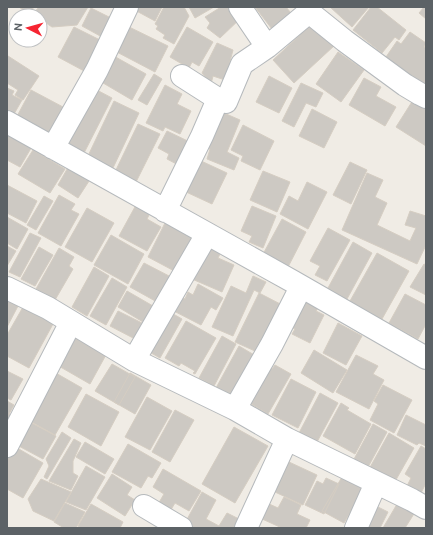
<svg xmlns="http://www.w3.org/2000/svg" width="433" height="535" font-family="Ubuntu,sans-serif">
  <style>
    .building { fill: #cdc9c3; stroke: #d5cdc2 }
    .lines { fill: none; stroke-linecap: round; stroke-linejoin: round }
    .minor-casing { stroke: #b5b9bc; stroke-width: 24 }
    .minor { stroke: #fff; stroke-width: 22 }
  </style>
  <rect width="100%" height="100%" fill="#f0ece5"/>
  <!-- building -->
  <path class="building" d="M19 7H34L29 14Z
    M39 7H88L77 25 52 27 40 19V16H36L33 14Z
    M131 7H162L155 21 131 8Z
    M164 7H184L189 16 174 44 163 38 165 35 156 29 158 26 155 24Z
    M189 7H214L195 18Z
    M221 7H237L243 16 220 38 207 28 210 23 205 17Z
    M255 7H286L295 18 275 33Z
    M330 7H369L352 27Z
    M371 7H377L406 30 399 40 395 37 382 53 353 30Z
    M424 7H426V19L419 13Z
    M91 8 111 18 102 37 82 26Z
    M314 22 335 45 294 83 273 60Z
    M125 25 168 46 155 72 113 50Z
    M74 27 102 41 86 72 58 57Z
    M187 27 213 42 199 66 192 62 189 68 170 57Z
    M410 32 426 43 424 47 426 49V86L386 57 397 41 401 44Z
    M217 43 233 50 225 80 213 76 211 84 202 73Z
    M338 52 364 70 341 102 316 84Z
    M112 55 146 74 132 100 98 80Z
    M8 56 39 76 23 100 15 95 18 90 7 83V58Z
    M154 74 162 79 147 105 138 100Z
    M269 76 292 88 279 113 256 102Z
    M364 78 381 87 376 96 396 107 385 126 349 105Z
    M301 83 323 93 316 107 306 103 294 127 282 121Z
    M165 85 182 94 177 104 191 111 180 134 165 127 163 131 146 123Z
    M7 88 14 91 12 95 22 100 14 114 7 111Z
    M93 88 112 98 83 155 64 145Z
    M31 90 63 107 46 138 15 120Z
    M415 97 426 103V146L396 127Z
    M114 101 139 113 112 170 87 158Z
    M312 109 337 122 324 148 299 136Z
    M217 110 240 120 227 152 239 158 234 170 207 159 210 149 203 146Z
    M138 124 160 134 136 182 115 172Z
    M243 125 274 141 260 170 241 161 243 156 231 150Z
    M7 128 34 143 20 167 7 160Z
    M167 131 196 145 184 168 167 159 169 154 158 148Z
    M33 150 65 169 50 193 18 174Z
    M199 160 227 173 212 204 184 191Z
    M350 162 367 170 351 204 333 195Z
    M70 164 91 178 78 198 58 185Z
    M263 171 290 182 277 212 250 200Z
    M367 173 383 180 375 197 387 203 377 225 410 241 416 228 405 225 410 211 426 216V245L417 264 342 230Z
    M307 182 327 192 308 229 280 214 289 196 298 201Z
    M7 185 37 201 26 223 7 213Z
    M59 195 75 204 71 210 79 214 61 246 38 233Z
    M44 196 53 201 36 230 27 225Z
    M136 205 150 213 147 219 161 227 147 251 119 236Z
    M252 206 276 216 263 248 249 242 252 236 241 231Z
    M87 208 114 223 92 262 65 247Z
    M7 217 28 229 17 249 7 243Z
    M282 219 306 232 287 269 262 256Z
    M165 223 197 239 180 274 148 257Z
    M328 228 350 240 327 281 315 275 320 266 310 261Z
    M30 233 41 238 20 277 9 272Z
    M111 235 144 254 128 284 94 265Z
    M353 242 372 253 347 299 328 288Z
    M207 243 222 250 218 258 234 265 222 292 192 279Z
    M7 246 16 251 7 266Z
    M39 247 53 255 35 286 21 279Z
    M59 248 74 257 69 266 73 269 55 300 36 289Z
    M377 253 409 271 382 319 350 301Z
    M144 263 171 277 157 302 130 287Z
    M424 264 426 265V295L410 287Z
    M94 267 109 276 87 316 72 307Z
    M253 276 266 282 260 293 254 290 233 336 212 327 231 286 246 293Z
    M112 278 127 287 106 325 90 316Z
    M198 284 223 298 216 310 211 307 201 325 170 309 177 295 185 299 188 292 193 295Z
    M127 291 153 306 143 322 118 307Z
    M259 293 288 308 269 348 259 343 255 351 235 342Z
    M405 294 426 305V324L418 339 389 323Z
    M299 295 320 305 316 311 324 315 310 343 292 334 295 329 285 324Z
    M7 300 18 306 7 327Z
    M23 307 53 324 29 368 7 356V335Z
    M118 311 146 325 137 340 110 326Z
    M168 311 182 319 160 358 146 350Z
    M186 321 216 338 195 374 193 373 195 371 181 363 179 366 165 358Z
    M338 323 362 336 346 365 323 353Z
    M74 334 107 353 90 384 57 365Z
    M222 336 236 344 214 386 199 378Z
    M239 346 261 359 238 400 216 388Z
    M314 350 347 370 333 393 301 373Z
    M356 355 378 366 373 374 384 380 369 409 336 392Z
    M112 364 135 377 119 405 95 391Z
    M263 364 272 369 275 365 291 374 268 414 243 399Z
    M7 371 23 379 11 400 7 398Z
    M54 372 82 388 55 435 28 420Z
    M130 373 151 385 135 414 114 402Z
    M291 379 316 392 298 428 272 415Z
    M383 385 412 400 394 433 370 420 378 404 374 401Z
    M320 393 338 403 317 442 299 433Z
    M86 394 119 412 101 446 68 427Z
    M147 397 172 411 150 450 125 437Z
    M7 401 14 405 9 414 17 418 7 438Z
    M341 403 349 408 347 410 371 424 355 454 323 436Z
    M175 410 194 420 170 462 152 452Z
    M406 415 426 425V446L419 443 417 445 397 435Z
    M28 421 56 436 43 459 15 444Z
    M373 424 387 432 367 469 353 461Z
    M234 427 268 446 235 503 202 484Z
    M62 432 71 438 47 479 44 477 49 466 46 459Z
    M389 433 414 448 393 485 368 471Z
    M74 439 81 443 73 461V473L78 476 71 490 49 481Z
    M85 442 114 459 105 474 76 457Z
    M128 444 161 463 152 478 148 476 141 488 112 472Z
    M12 445 43 463 23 498 7 489V453Z
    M421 446 426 449V483L420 495 406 488 411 478 405 474Z
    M289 462 317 475 303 505 275 492Z
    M86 466 105 477 86 510 66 502Z
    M163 469 201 491 189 511 175 503 169 513 157 506 164 494 153 487Z
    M112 474 132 487 127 495 135 500 125 516 97 498Z
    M342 477 364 489 344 523 322 511Z
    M326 478 339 484 324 514 305 505 317 481 323 484Z
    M41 479 71 492 54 521 33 511 28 499Z
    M202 492 216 500 206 519 219 526 227 513 241 520 237 528H194L185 523Z
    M284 497 301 505 297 514 310 520 306 528H282L260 518 267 503 278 508Z
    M400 499 417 509 405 528H383Z
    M65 503 85 512 76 528H64L54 522Z
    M91 504 123 522 120 528H81L78 526Z
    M372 504 388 512 380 528H359Z"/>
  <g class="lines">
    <defs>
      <path id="minor" d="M240 7 267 47 309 12 345 41 405 85 420 94 426 97
        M182 76 218 99 226 102 242 64 267 47
        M7 122 292 281 426 358
        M53 148 97 70 127 7
        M165 211 202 136 218 99
        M7 288 48 308 134 360 235 409 287 439 412 500 426 508
        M134 360 207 234
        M235 409 264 358 272 344 301 287
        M7 446 71 322
        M144 506 181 528
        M246 528 287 439
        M356 528 376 483"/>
    </defs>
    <!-- minor casing -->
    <use href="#minor" class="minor-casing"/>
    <!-- minor -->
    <use href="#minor" class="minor"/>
  </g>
  <!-- border -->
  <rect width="433" height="535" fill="none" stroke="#5c6266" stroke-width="16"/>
  <!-- north arrow -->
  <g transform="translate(28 28) rotate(276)"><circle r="19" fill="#ffffff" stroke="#bec0c2"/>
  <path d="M0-3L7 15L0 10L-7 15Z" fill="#f62532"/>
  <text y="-6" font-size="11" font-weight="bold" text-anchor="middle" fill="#5c6266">N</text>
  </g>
</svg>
